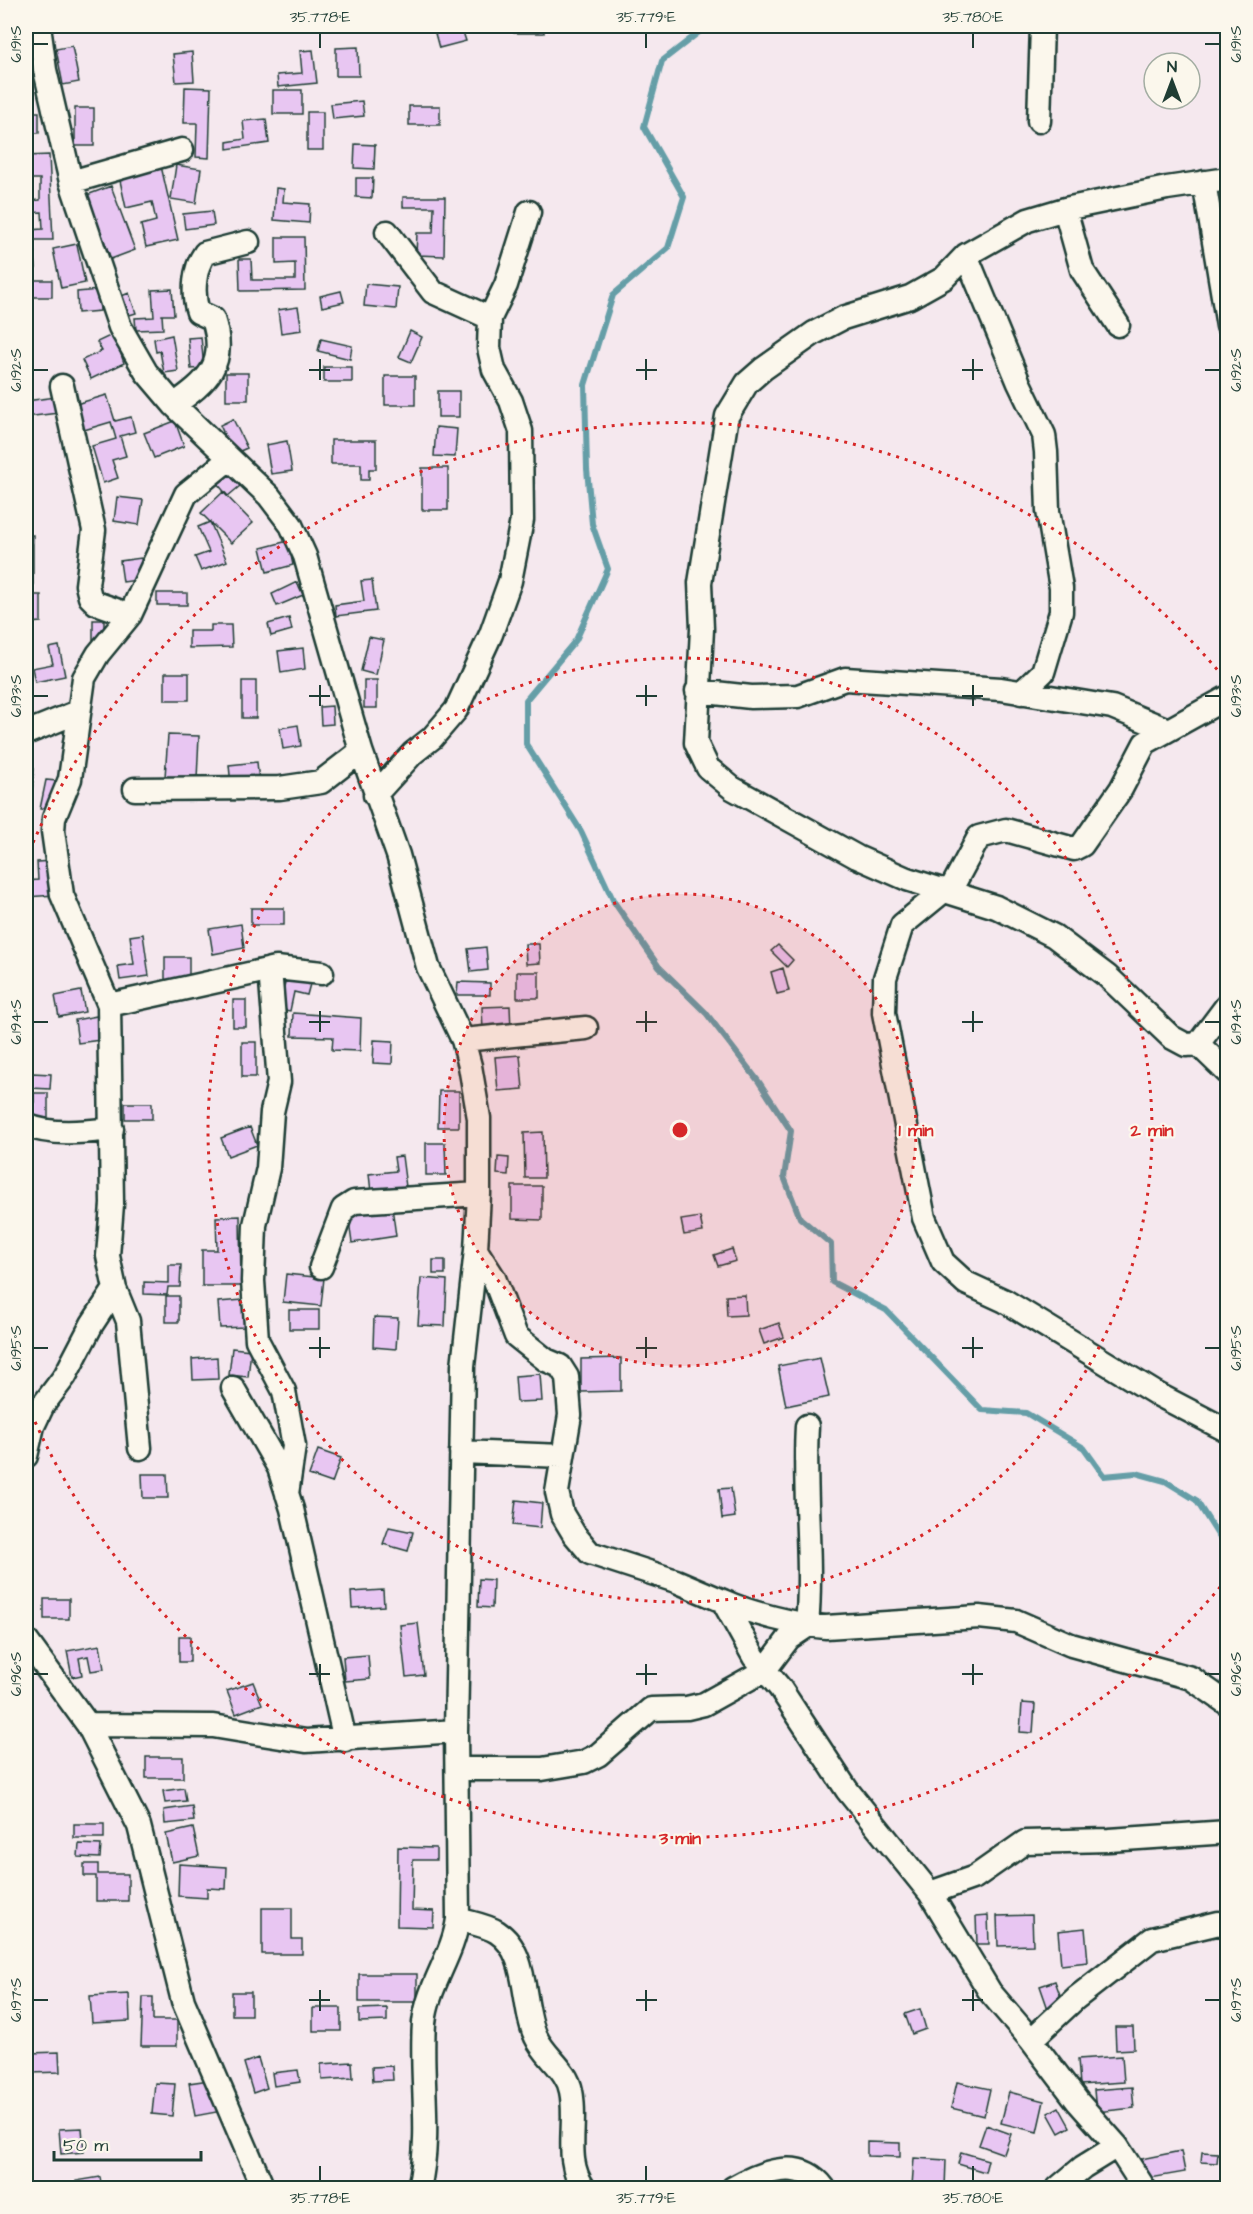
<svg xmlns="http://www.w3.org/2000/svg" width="1253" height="2214" font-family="'Architects Daughter',sans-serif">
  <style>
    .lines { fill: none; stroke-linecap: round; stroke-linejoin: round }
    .stream { stroke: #659ea7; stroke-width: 6 }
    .building { fill: #e8c6f2; stroke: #1f3d34; stroke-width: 1.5 }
    .street-casing { stroke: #1f3d34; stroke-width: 27 }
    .street { stroke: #fbf7ec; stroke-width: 22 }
    .ticks { fill: none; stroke: #1f3d34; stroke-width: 2 }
    .ring { fill: none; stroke: #d62828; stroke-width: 3; stroke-dasharray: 3 6 }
    .centre { fill: #d62828; stroke: #fbf7ec; stroke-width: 3 }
    .ring-label { font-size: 18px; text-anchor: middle; font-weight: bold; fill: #d62828; stroke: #fbf7ec; stroke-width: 4.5; stroke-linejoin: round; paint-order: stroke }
    .neatline { fill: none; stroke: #1f3d34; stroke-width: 2 }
    .ticks-label { font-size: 15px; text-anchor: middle; fill: #1f3d34 }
  </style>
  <rect width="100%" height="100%" fill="#f5e8ee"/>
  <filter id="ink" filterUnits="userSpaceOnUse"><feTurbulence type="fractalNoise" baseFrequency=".0167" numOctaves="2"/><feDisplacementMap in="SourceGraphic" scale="12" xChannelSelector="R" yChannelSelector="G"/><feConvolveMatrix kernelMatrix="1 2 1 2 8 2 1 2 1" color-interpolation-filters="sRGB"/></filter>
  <g filter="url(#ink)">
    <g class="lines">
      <!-- stream -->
      <path class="stream" d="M707 26 662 61 644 127 684 197 668 248 613 295 585 385 587 469 592 524 608 569 576 640 526 700V744L581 831 614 902 659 967 706 1013 759 1082 791 1131 784 1177 800 1218 831 1244 832 1282 886 1310 982 1410 1026 1413 1084 1448 1104 1476 1136 1473 1165 1481 1196 1500 1225 1546 1228 1573"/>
    </g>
    <!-- building -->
    <path class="building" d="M433 26H461L466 41 439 48Z
      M514 26H544V33H514Z
      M72 46 79 82 63 85 56 49Z
      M358 47 359 76H336V48Z
      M313 50 317 83 278 87 277 75 302 73 300 51Z
      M192 52 194 81 176 82 173 54Z
      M185 87 211 88 209 158 196 157 197 123H184Z
      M273 90H302V114H273Z
      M362 101 364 116 333 119 331 104Z
      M409 106H440V125H409Z
      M75 108H94V146H75Z
      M26 112H39V133H26Z
      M307 112H323V150H307Z
      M266 119 269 143 227 149V142L245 139 243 121Z
      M355 144 375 145 374 169 354 168Z
      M49 155 53 240H28V230L43 229 42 212 26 213V201L40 200V179H26V156Z
      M176 165 201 169 196 203 171 199Z
      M161 166 178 240 146 247 141 225 156 221 152 202 126 208 119 176Z
      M356 178H373L372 198 356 197Z
      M111 186 135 250 111 259 87 195Z
      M276 188 284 189 283 202 310 204 309 223 274 220Z
      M403 197H445L444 256 416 255 417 233H433L434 207H403Z
      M212 211 214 225 185 229 183 214Z
      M276 237H304L305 290 240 291 239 259H251L252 280H295V263L276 264Z
      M77 244 85 283 61 288 53 249Z
      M34 248 36 268 26 269V249Z
      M26 280H52V297H26Z
      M366 284 398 287 396 309 364 306Z
      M172 289 174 315H162L163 329 136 330 135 318 154 317 152 290Z
      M99 290 100 311 78 313 77 292Z
      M341 291 344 302 322 307 320 296Z
      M129 293 136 313 126 316 119 297Z
      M298 307 302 330 281 333 278 310Z
      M410 331 422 337 411 362 399 357Z
      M114 334 124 363 91 379 82 360 102 351 97 342Z
      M172 335 178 371 164 373 160 351 156 352 154 339Z
      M201 337 204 368 191 369 188 338Z
      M321 339 352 346 350 359 318 351Z
      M324 367H352V382H324Z
      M226 373H248V400H226Z
      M385 376H415V405H385Z
      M438 391H459V417H438Z
      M107 395 115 421 131 417 135 432 120 436 126 456 112 460 118 478 103 483 92 446 116 439 111 422 84 430 76 404Z
      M56 397 58 413 26 417V401Z
      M233 419 247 448 233 454 220 425Z
      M175 421 184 446 154 458 144 433Z
      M436 427 457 429 455 457 434 456Z
      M331 440H376V469H369V480H361V464H331Z
      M287 441 292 471 271 474 266 445Z
      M422 468H448V510H422Z
      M227 472 240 486 228 496 216 482Z
      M26 490H28V514H26Z
      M223 492 253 523 231 543 201 513Z
      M117 497 143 500 139 525 114 521Z
      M210 522 227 561 201 571 195 557 209 552 198 527Z
      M26 535H33V590H26Z
      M288 541 293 565 267 572 261 548Z
      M141 558 144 579 123 582 120 561Z
      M372 580 376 611 336 616 335 605 364 601 361 581Z
      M297 582 303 595 277 606 272 594Z
      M157 593H187V605H157Z
      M29 595H41V622L29 623Z
      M289 618 292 630 271 636 268 624Z
      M93 620H104V642H93Z
      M211 625H231L232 647 189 648V631H211Z
      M369 637 384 640 376 675 361 671Z
      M59 646 65 676 35 682 32 668 53 664 49 648Z
      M303 648 305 669 281 673 278 651Z
      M165 673H189V700H165Z
      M364 680H377V708H364Z
      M242 681H256V718H242Z
      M332 706 333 724 321 725 320 707Z
      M298 725 301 746 283 749 280 728Z
      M168 735 199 736 197 779 165 777Z
      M257 762 259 782 231 785 229 765Z
      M26 768H34L32 792 26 791Z
      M46 780 57 781 52 811 40 809Z
      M26 812H31L28 837 26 836Z
      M52 861 55 895 26 897V881L38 880 37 862Z
      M251 908H284V925H251Z
      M241 924 244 948 213 954 209 929Z
      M143 934 149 976 120 980 118 966 134 964 130 936Z
      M525 944H539L540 963 526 964Z
      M778 945 793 960 787 967 771 951Z
      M486 947 488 970 471 972 468 949Z
      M165 957H189V983H165Z
      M783 968 789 991 777 994 771 972Z
      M517 972H539V998H517Z
      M286 978 310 984 307 995 294 992 290 1011 279 1009Z
      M458 982 490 983V995H457Z
      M81 991 85 1012 59 1017 55 996Z
      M233 1000H246V1027H233Z
      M510 1006 511 1030 483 1031 482 1007Z
      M293 1013 361 1018 360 1051 332 1050 333 1037 292 1036Z
      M97 1016 100 1040 78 1043 75 1020Z
      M374 1040 393 1041 392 1064 373 1063Z
      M242 1042H256V1077H242Z
      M520 1055 523 1089 498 1091 495 1057Z
      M32 1073 51 1074 50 1089 31 1088Z
      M439 1091H459V1127H438Z
      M34 1093H48V1125H34Z
      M125 1103H152V1119H125Z
      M250 1127 257 1145 228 1156 221 1138Z
      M543 1132 544 1178H525L524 1133Z
      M426 1143H445L446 1175H426Z
      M402 1156 406 1187 371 1192 369 1174 396 1171 394 1157Z
      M498 1157 509 1158 508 1175 497 1174Z
      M512 1186H542V1220L512 1219Z
      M392 1207 396 1236 352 1243 348 1214Z
      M240 1216 241 1286H202V1250H217L216 1217Z
      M700 1217 703 1232 684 1235 681 1220Z
      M732 1249 736 1261 718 1266 714 1255Z
      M433 1260H445V1274H433Z
      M169 1265H181L180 1287H168L167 1295 144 1294V1282L169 1283Z
      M286 1274 324 1278 321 1306 283 1302Z
      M421 1278 447 1280 445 1326 418 1325Z
      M745 1295 746 1315 727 1316 726 1296Z
      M166 1296H179V1322H166Z
      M243 1300 245 1327 220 1328 218 1302Z
      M289 1310H319V1329H289Z
      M374 1317 398 1318 396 1349 373 1347Z
      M779 1323 784 1337 764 1344 759 1330Z
      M232 1348 251 1350 248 1377 229 1375Z
      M217 1357 218 1379 193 1380 192 1359Z
      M621 1358V1391L581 1392V1359Z
      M820 1358 829 1397 786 1406 778 1366Z
      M540 1374 542 1401 517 1402 515 1376Z
      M318 1450 341 1458 332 1483 309 1475Z
      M142 1474H167L168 1498H143Z
      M731 1488 735 1517 722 1519 719 1489Z
      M516 1500 542 1503 540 1528 513 1525Z
      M389 1527 413 1532 408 1551 383 1544Z
      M479 1579 493 1580 492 1608 478 1607Z
      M383 1590 384 1606 352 1608 351 1592Z
      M44 1599H69V1619H44Z
      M418 1623 424 1675 406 1677 400 1625Z
      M179 1636H190V1662H179Z
      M100 1645 104 1669 91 1671 88 1656 79 1658 82 1675 72 1677 67 1651Z
      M368 1655 370 1679 345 1681 343 1657Z
      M253 1682 262 1704 236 1714 227 1691Z
      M1022 1703 1035 1704 1033 1733 1020 1732Z
      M146 1757H183V1778H146Z
      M184 1788 186 1801 165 1803 163 1791Z
      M192 1806 194 1821 165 1824 164 1810Z
      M74 1824H104V1838H74Z
      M193 1828 199 1856 172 1862 166 1834Z
      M79 1844 101 1845 100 1858 78 1857Z
      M398 1847 436 1848V1860H413L412 1910 434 1911 433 1927 397 1926Z
      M84 1864H98V1874H128V1901H96V1876H84Z
      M179 1864 227 1867 226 1889 207 1888V1898L178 1896Z
      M262 1908H292V1939H302V1954H262Z
      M988 1915 989 1944H977L976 1916Z
      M1032 1915 1033 1945 998 1946 997 1916Z
      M1085 1928 1088 1962 1061 1965 1058 1931Z
      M359 1974H417V2002H359Z
      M1055 1981 1063 2003 1048 2009 1040 1986Z
      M232 1992H251V2015H232Z
      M129 1994 130 2021 92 2023 90 1996Z
      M143 1997H153V2020H177V2046H141Z
      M313 2008H341V2031H313Z
      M387 2008V2021L359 2022V2009Z
      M920 2009 926 2029 912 2034 905 2014Z
      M1115 2027H1133L1134 2049 1116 2050Z
      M59 2052 60 2072 31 2073 30 2053Z
      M1122 2056 1124 2082 1080 2085 1078 2059Z
      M258 2058 267 2088 253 2093 244 2063Z
      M352 2062 353 2078 322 2080 321 2064Z
      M392 2066 393 2080 373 2081 372 2067Z
      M298 2070 300 2082 274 2086 272 2073Z
      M216 2079 222 2111 195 2116 189 2083Z
      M957 2082 990 2089 984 2116 951 2108Z
      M155 2083 175 2084 172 2116 152 2114Z
      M1132 2087 1134 2108 1096 2112 1094 2090Z
      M1009 2092 1044 2101 1037 2132 1001 2123Z
      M1059 2107 1070 2127 1059 2133 1048 2113Z
      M986 2125 1011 2134 1004 2154 979 2145Z
      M82 2128 84 2152 61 2154 59 2129Z
      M867 2142 900 2143V2157L867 2156Z
      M1181 2151 1185 2172 1145 2179 1141 2159Z
      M961 2152 988 2160 985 2172 958 2164Z
      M1202 2152 1218 2153 1217 2163 1201 2162Z
      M914 2158 946 2160 945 2188 912 2186Z
      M100 2177 102 2188H77L76 2181Z"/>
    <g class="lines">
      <defs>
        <path id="street" d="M39 26 45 70 71 182 120 327 146 372 174 405 269 496 291 525 305 556 361 751 398 855 428 967 463 1040 470 1066 479 1118V1194L476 1250 463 1366 456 1731 458 1919C453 1956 428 1985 424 2023 420 2078 432 2134 419 2188
          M1039 121 1042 26
          M1228 179 1167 188 1065 209 1028 220 966 255 944 278 910 297 843 318 814 333 763 369 747 383 727 416 700 583 702 629 696 743 708 768 732 788 857 857 907 879 996 907 1054 936 1107 976 1171 1037 1186 1045 1198 1044 1228 1004
          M71 182 182 150
          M1204 182 1228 326
          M1065 209 1082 270 1118 325
          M387 232 433 292 490 318
          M966 255 1019 383 1044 435 1046 452 1048 511 1061 588V612L1043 672 1021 693
          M62 386 94 530 87 585 90 597 96 603 130 615
          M174 405C207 381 228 365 213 319L198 312C192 294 194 268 205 253L248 242
          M697 691 751 697 798 696 845 679 1001 689 1112 707 1168 730
          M26 733 78 712
          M135 789 280 788 321 782 361 751
          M375 795 413 753 432 738 456 710 491 634 510 581 522 520 521 431 511 401 494 370 489 348 490 318 506 285 529 212
          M946 889 902 925 885 978 884 1013 924 1218 943 1262 966 1283 1005 1301 1157 1394 1228 1431
          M950 891 979 837 1006 830 1074 849 1082 845 1121 789 1145 743 1228 697
          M270 969 279 1082 272 1112 268 1168 255 1225 253 1281 257 1340 284 1391 294 1446 287 1494
          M109 1005 276 968 322 973
          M463 1040 586 1028
          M1198 1044 1228 1073
          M26 1125C51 1136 85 1132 112 1129
          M476 1250 494 1278 516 1336 546 1360 560 1366 567 1377 570 1415 557 1492 562 1514 574 1534 590 1553 676 1581 723 1601 754 1657 780 1688 847 1790 930 1893 990 1992 1031 2040 1078 2102 1117 2146 1144 2188
          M321 1267 343 1209 354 1202 479 1194
          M233 1388 279 1468 292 1509 345 1740
          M140 1448 128 1321 115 1289 108 1256 112 1204 109 1005 62 895 53 831 54 818 70 779 84 678 98 654 130 615 186 494 228 460
          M461 1452 562 1456
          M26 1456 33 1426 43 1405 65 1376 92 1324 115 1289
          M723 1601C750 1613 797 1625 826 1627L979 1617 1016 1621 1071 1645 1191 1678 1228 1704
          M26 1640 88 1725 139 1826 183 2001 263 2188
          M88 1725 213 1726 306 1741 456 1731
          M458 1769H542L584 1762 598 1755 651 1709 687 1708 704 1704 765 1670 789 1638 807 1626C813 1559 803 1492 807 1426
          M930 1893 975 1877 1025 1842 1109 1840 1228 1832
          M458 1919C470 1923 486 1925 497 1932 530 1953 521 2006 536 2037 545 2057 567 2069 571 2091 578 2124 563 2160 584 2188
          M1031 2040 1076 1998 1152 1939 1219 1923 1228 1926
          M733 2188C761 2172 800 2156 824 2188
          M1058 2188 1083 2167 1117 2146"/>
      </defs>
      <!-- street casing -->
      <use href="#street" class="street-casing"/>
      <!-- street -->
      <use href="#street" class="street"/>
    </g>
  </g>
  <!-- ticks -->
  <path class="ticks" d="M320 33V48M646 33V48M973 33V48M33 44H48M1205 44H1220M320 359V380M646 359V380M973 359V380M33 370H48M309 370H330M636 370H657M962 370H983M1205 370H1220M320 685V706M646 685V706M973 685V706M33 696H48M309 696H330M636 696H657M962 696H983M1205 696H1220M320 1011V1032M646 1011V1032M973 1011V1032M33 1022H48M309 1022H330M636 1022H657M962 1022H983M1205 1022H1220M320 1337V1358M646 1337V1358M973 1337V1358M33 1348H48M309 1348H330M636 1348H657M962 1348H983M1205 1348H1220M320 1664V1685M646 1664V1685M973 1664V1685M33 1674H48M309 1674H330M636 1674H657M962 1674H983M1205 1674H1220M320 1990V2011M646 1990V2011M973 1990V2011M33 2000H48M309 2000H330M636 2000H657M962 2000H983M1205 2000H1220M320 2166V2181M646 2166V2181M973 2166V2181"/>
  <!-- distance rings -->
  <circle cx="680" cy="1130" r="236" fill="#d62828" fill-opacity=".12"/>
  <g class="ring">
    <circle cx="680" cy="1130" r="236"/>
    <circle cx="680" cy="1130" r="472"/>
    <path d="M1226 1580A708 708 0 0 1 26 1401M26 859A708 708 0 0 1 1226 680"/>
  </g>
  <circle cx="680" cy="1130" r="9" class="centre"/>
  <g class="ring-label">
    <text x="916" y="1136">1 min</text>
    <text x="1152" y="1136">2 min</text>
    <text x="680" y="1844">3 min</text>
  </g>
  <!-- margin -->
  <rect width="1253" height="2214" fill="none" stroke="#fbf7ec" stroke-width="66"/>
  <!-- north arrow -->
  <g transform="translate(1172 81)"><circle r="28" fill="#fbf7ec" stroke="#a3ada2" stroke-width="1.5"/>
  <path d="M0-4.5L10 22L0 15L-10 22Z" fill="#1f3d34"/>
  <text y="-9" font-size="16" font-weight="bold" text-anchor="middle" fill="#1f3d34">N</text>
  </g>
  <!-- scale -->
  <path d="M54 2151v9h147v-9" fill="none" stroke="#1f3d34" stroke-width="3"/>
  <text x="63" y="2151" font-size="18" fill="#1f3d34" stroke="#fbf7ec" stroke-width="4.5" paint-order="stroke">50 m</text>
  <rect x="33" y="33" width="1187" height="2148" class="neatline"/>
  <g class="ticks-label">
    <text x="320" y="22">35.778°E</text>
    <text x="646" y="22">35.779°E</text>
    <text x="973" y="22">35.780°E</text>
    <text transform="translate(16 44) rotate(-90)" y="5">6.191°S</text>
    <text transform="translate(1236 44) rotate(-90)" y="5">6.191°S</text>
    <text transform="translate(16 370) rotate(-90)" y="5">6.192°S</text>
    <text transform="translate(1236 370) rotate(-90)" y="5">6.192°S</text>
    <text transform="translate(16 696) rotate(-90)" y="5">6.193°S</text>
    <text transform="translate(1236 696) rotate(-90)" y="5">6.193°S</text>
    <text transform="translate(16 1022) rotate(-90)" y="5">6.194°S</text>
    <text transform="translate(1236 1022) rotate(-90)" y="5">6.194°S</text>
    <text transform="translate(16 1348) rotate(-90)" y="5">6.195°S</text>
    <text transform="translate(1236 1348) rotate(-90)" y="5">6.195°S</text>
    <text transform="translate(16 1674) rotate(-90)" y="5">6.196°S</text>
    <text transform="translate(1236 1674) rotate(-90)" y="5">6.196°S</text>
    <text transform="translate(16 2000) rotate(-90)" y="5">6.197°S</text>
    <text transform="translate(1236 2000) rotate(-90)" y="5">6.197°S</text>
    <text x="320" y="2203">35.778°E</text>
    <text x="646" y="2203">35.779°E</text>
    <text x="973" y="2203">35.780°E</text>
  </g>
</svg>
